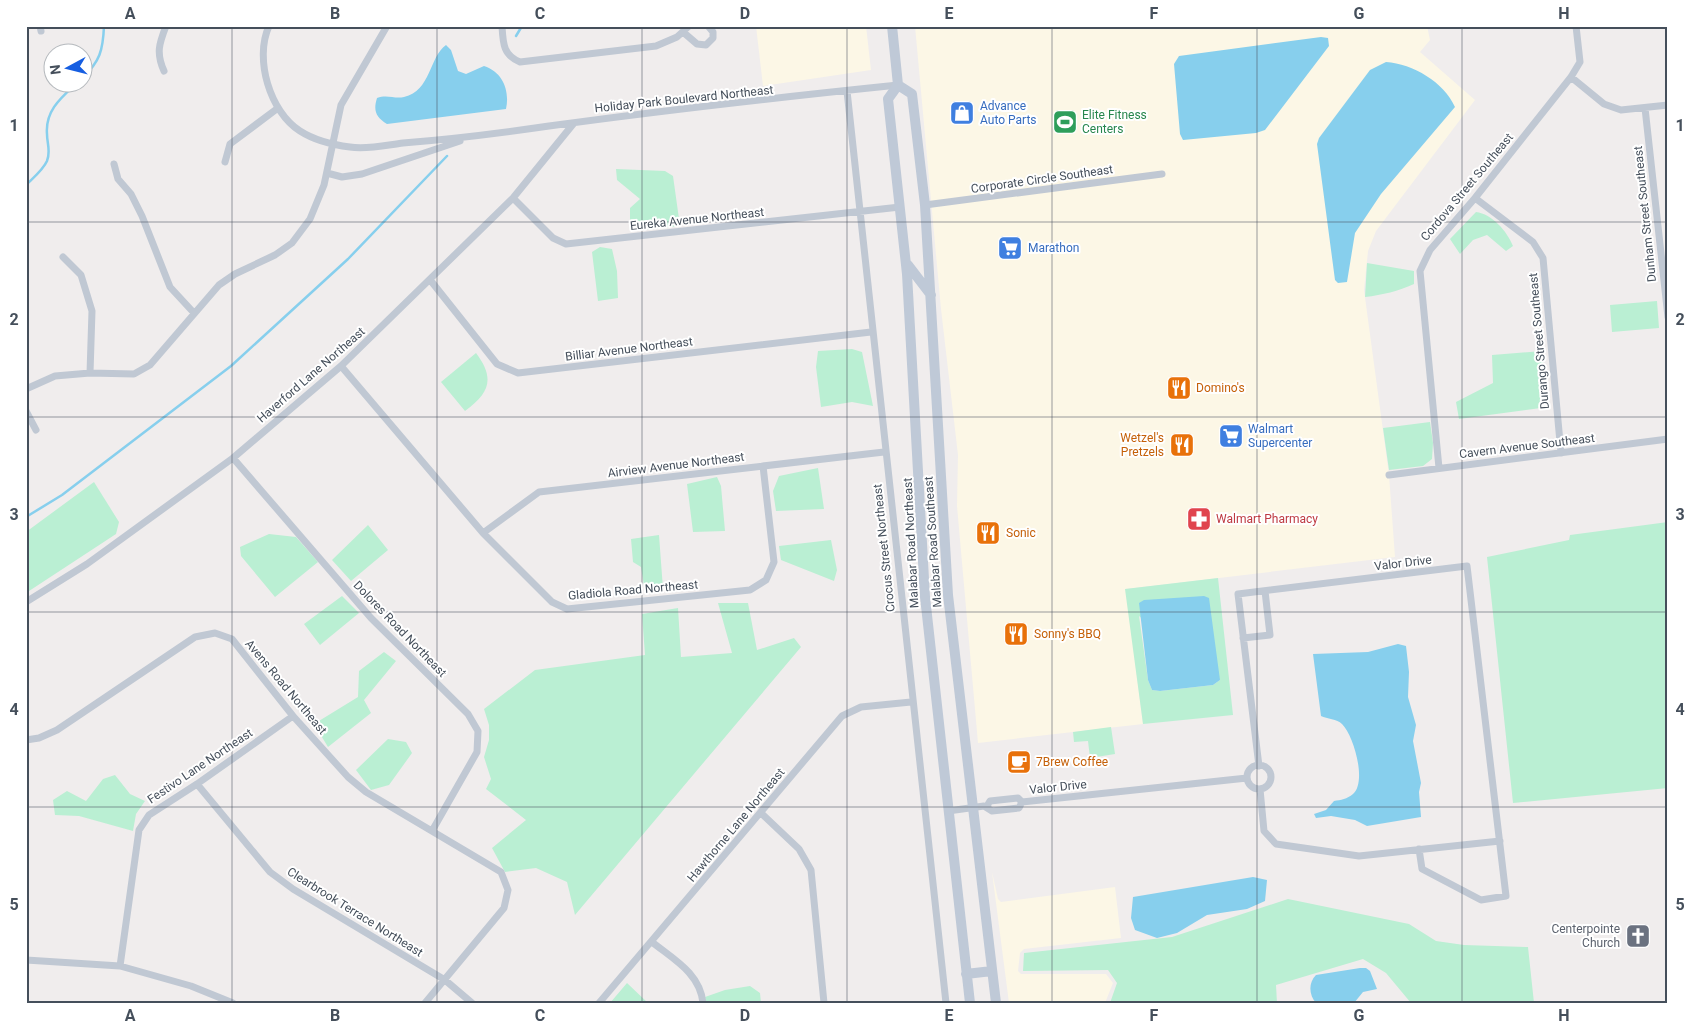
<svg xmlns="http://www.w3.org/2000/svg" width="1694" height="1029" font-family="Roboto,sans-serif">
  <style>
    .commercial { fill: #fcf7e6 }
    .green { fill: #baefd3; fill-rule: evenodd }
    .water { fill: #87cfed }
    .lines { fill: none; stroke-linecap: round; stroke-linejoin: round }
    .stream { stroke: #87cfed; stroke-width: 2.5 }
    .street { stroke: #c0c8d3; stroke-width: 7 }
    .secondary { stroke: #bfc9d7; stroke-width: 10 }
    .grid { fill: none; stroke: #454f5b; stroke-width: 1; stroke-opacity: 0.55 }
    .labels { text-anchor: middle; stroke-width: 4; stroke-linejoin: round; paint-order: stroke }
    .street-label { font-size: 12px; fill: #454f5b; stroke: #fff }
    .shop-label { font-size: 12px; fill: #366cbe; stroke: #fff; text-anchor: start }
    .leisure-label { font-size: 12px; fill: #27864d; stroke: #fff; text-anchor: start }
    .food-label { font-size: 12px; fill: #c56008; stroke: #fff; text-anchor: start }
    .health-label { font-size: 12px; fill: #be3a42; stroke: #fff; text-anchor: start }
    .worship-label { font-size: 12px; fill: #5b616d; stroke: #fff; text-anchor: end }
    .neatline { fill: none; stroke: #454f5b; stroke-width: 2 }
    .grid-label { font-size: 16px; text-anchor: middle; font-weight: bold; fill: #454f5b }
  </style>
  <rect width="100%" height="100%" fill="#f0eded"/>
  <!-- commercial -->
  <path class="commercial" d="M756 26H866L871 70 763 86Z
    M915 26H1427L1430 40 1420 52 1475 100 1376 231 1368 251 1364 290 1389 475 1395 557 1126 589 1143 724 978 743 957 506 958 455 941 309Z
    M992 872 998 899 1001 902 1115 887 1121 938 1024 949 1020 953 1018 971 1021 974H1106L1113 983 1105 1003H1009Z"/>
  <!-- green -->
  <path class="green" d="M616 169 665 171 673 176 680 226 630 231V208L640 199 617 180Z
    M1476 212C1492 214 1507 231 1513 246L1506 251 1487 235 1473 240 1460 254 1450 239Z
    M600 247 612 249 617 271 618 298 598 301 592 252Z
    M1367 263 1414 271V284C1398 291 1383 295 1365 297Z
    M1657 301 1659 328 1612 332 1610 305Z
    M852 349 862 352 873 406 852 402 821 407 816 367 818 351Z
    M1542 351 1548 407 1459 419 1456 402 1493 383 1492 355Z
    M476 353C495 378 490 393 465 411L441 382Z
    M1430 422 1433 443 1432 459 1423 466 1389 470 1383 428Z
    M818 468 824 509 776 511 773 491 779 476Z
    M717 477 721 486 725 531 693 532 687 484Z
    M94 482 119 522 116 534 26 593V532Z
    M1668 522V788L1513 803 1487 557 1569 540 1570 535Z
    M368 525 388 550 351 581 332 560Z
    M269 534 296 537 318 562 275 597 241 556 240 547Z
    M659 535 663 589 645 592 641 567 633 562 631 539Z
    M831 540 837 570 834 581 781 560 779 546Z
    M1218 578 1233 715 1143 724 1125 589ZM1139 616 1220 680 1213 685 1160 691 1152 690 1148 680Z
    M342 596 359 613 320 645 304 624Z
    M718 603H748L757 650 794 638 801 647 575 915 567 882 536 868 505 872 492 848 526 820 486 789 491 779 484 757 489 740V725L484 709 535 670 645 655 642 614 678 608 681 657 732 653Z
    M384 652 396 661 364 700 371 713 328 747 314 724 358 697 359 671Z
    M1111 727 1115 754 1090 758 1088 741 1074 742 1073 732Z
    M388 739 406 742 412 753 389 785 371 790 356 770Z
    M115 775 130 794 145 801 136 814 133 831 79 816 55 815 53 800 67 791 86 801 103 779Z
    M1288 899 1409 924 1436 941 1464 945 1528 947 1534 1003H1411L1386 973 1363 959 1276 985 1277 1003H1110L1117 983 1108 970 1023 971 1024 953 1172 937Z
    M627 983 648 1003H610Z
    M750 986 760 993 761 1003H706L705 997 725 990Z"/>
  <!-- water -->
  <path class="water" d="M1321 37 1328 38 1329 46 1265 130 1256 133 1183 140 1180 134 1174 64 1179 56Z
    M446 45 451 50 458 71 466 74 484 66C503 72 510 91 506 109L387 124C376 117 373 111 377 98 387 94 394 99 404 97 431 91 429 57 446 45Z
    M1386 62C1413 64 1444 82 1455 107L1381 194 1355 233 1347 282 1338 283 1335 280 1317 144 1319 138 1370 70Z
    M1204 596 1209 598 1220 680 1213 685 1160 691 1152 690 1148 680 1139 603 1144 600Z
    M1398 644 1406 646 1409 672 1408 697 1416 725 1413 741 1421 783 1419 792 1421 817 1367 826 1355 820 1331 816 1316 818 1314 814 1326 810 1334 801C1341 800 1347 799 1353 794 1367 782 1354 736 1342 724 1337 719 1327 719 1321 716L1313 654 1368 652Z
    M1253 877 1267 880 1265 901 1247 909 1207 915 1177 933 1157 938 1135 930 1131 918 1133 897Z
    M1360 968H1366L1370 971 1377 989 1363 992 1354 1003H1316C1309 995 1308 983 1316 975Z"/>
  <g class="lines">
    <!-- stream -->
    <path class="stream" d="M516 36 522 26
      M82 78C100 62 103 50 104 26
      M26 185C33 178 43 170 47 161 51 151 47 144 47 134 45 110 62 97 78 82
      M26 517 62 495 231 366 348 259 447 156"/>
    <!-- street -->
    <path class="street" d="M40 26 41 31
      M269 26C254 59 270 112 300 131 314 140 334 145 350 147 366 150 387 145 403 143 452 139 501 133 549 126 665 110 782 97 898 85
      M502 26C503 43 503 55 520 62L656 46 677 37 689 26
      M683 32 697 44 706 45 713 38V32L708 26
      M164 71C156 53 159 44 166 26
      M1571 77 1604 104 1621 110 1668 105
      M847 91 946 1003
      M1645 108 1668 317
      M225 162 230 144 278 108
      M114 164 118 179 131 194 142 216 170 287 194 313
      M327 173 342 177 362 174 460 141
      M513 198 553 238 566 244 900 207
      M1475 198 1533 242 1543 258 1561 453
      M925 205 1162 174
      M63 257 81 275 92 311 90 373
      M431 281 497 364 518 373 871 332
      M341 366 483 533 552 602 567 609 750 590 766 580 774 562 763 466
      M26 389 55 376 90 373 134 374 150 365 219 285 235 274 275 255 292 243 310 219 324 185 341 105 387 26
      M26 411 36 430
      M233 458 371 618 468 714 478 731 477 752 432 831
      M1439 468 1420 271 1430 250 1475 198 1571 77 1580 62 1576 26
      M1389 475 1668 439
      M483 533 539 492 884 452
      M26 602 87 564 233 458 341 366 513 198 574 123
      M1243 638 1270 635 1265 591
      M26 740 39 738 57 730 195 637 215 633 232 639 293 716 348 777 366 792 501 872 508 890 504 908 425 1003
      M1247 777a12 12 0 1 1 24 0a12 12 0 1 1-24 0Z
      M1259 766 1238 594 1467 566 1506 896 1481 900 1422 869 1419 849
      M197 784 270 872 293 889 445 980 472 1003
      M1260 789 1264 831 1276 844 1359 856 1500 841
      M987 806 990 801 1018 798 1022 802 1247 778
      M948 811 984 806 992 811 1019 808 1022 802
      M761 813 799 849 811 870 824 1003
      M652 942C673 959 700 973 703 1003
      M26 960 120 966 191 986 233 1003
      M120 966 139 830 149 815 197 784 293 716
      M599 1003 842 716 861 707 911 702"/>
    <!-- secondary -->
    <path class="secondary" d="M892 26 898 85
      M898 85 912 94 925 205 948 595 996 1003
      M898 85 888 99 907 274 925 597 970 1003
      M908 265 931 295
      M966 974 992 971"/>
  </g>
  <!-- grid -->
  <path class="grid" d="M232 26V1003M437 26V1003M642 26V1003M847 26V1003M1052 26V1003M1257 26V1003M1462 26V1003M26 222H1668M26 417H1668M26 612H1668M26 807H1668"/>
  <!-- icons -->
  <defs>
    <symbol id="shop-square" viewBox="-11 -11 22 22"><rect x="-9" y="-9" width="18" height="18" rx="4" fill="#3f7fe0" stroke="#fff"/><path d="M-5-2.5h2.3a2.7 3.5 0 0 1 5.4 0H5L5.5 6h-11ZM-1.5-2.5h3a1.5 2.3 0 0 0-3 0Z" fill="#fff"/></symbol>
    <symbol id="stadium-square" viewBox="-11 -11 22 22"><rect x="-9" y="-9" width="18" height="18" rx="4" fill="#2e9e5b" stroke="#fff"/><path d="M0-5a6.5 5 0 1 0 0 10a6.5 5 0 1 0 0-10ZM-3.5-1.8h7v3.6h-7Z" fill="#fff"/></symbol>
    <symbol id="supermarket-square" viewBox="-11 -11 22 22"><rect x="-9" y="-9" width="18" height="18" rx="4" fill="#3f7fe0" stroke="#fff"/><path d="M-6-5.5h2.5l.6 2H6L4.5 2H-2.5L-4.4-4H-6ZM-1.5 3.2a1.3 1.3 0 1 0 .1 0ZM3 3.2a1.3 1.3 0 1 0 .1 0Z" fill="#fff"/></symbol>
    <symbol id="restaurant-square" viewBox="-11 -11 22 22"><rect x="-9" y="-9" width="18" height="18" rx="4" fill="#e8710a" stroke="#fff"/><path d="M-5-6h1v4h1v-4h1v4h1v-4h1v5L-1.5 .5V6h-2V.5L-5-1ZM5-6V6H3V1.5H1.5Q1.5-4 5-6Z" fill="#fff"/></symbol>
    <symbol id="pharmacy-square" viewBox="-11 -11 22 22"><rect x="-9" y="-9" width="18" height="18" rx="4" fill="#e0444e" stroke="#fff"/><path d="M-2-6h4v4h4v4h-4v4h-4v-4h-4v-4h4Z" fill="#fff"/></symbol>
    <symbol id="cafe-square" viewBox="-11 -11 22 22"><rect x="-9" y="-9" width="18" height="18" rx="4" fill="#e8710a" stroke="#fff"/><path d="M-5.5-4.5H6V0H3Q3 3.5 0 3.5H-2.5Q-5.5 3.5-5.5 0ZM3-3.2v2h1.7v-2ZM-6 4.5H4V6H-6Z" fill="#fff"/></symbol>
    <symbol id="church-square" viewBox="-11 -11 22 22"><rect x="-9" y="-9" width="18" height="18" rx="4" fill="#6b7280" stroke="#fff"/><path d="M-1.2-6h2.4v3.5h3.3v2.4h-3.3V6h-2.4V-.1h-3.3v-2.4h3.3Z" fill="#fff"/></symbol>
  </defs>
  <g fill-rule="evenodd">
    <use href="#shop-square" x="948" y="99" width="28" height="28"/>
    <use href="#stadium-square" x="1051" y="108" width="28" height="28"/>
    <use href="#supermarket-square" x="996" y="234" width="28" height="28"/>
    <use href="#restaurant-square" x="1165" y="374" width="28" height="28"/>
    <use href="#supermarket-square" x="1217" y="422" width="28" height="28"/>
    <use href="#restaurant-square" x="1168" y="431" width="28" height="28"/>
    <use href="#pharmacy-square" x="1185" y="505" width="28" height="28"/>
    <use href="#restaurant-square" x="974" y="519" width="28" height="28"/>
    <use href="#restaurant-square" x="1002" y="620" width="28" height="28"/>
    <use href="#cafe-square" x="1005" y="748" width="28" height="28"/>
    <use href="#church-square" x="1624" y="922" width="28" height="28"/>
  </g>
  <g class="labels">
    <!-- street labels -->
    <g class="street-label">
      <text transform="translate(684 99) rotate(-6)" y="4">Holiday Park Boulevard Northeast</text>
      <text transform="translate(1042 179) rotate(-8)" y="4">Corporate Circle Southeast</text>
      <text transform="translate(1467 187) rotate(-50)" y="4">Cordova Street Southeast</text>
      <text transform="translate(1645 214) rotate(-96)" y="4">Dunham Street Southeast</text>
      <text transform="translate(697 219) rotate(-6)" y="4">Eureka Avenue Northeast</text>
      <text transform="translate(1539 341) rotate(-95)" y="4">Durango Street Southeast</text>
      <text transform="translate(629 349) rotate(-7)" y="4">Billiar Avenue Northeast</text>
      <text transform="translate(311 375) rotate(-41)" y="4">Haverford Lane Northeast</text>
      <text transform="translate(1527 446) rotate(-7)" y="4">Cavern Avenue Southeast</text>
      <text transform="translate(676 465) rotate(-7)" y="4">Airview Avenue Northeast</text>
      <text transform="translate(933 542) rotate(-94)" y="4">Malabar Road Southeast</text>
      <text transform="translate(911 543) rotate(-93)" y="4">Malabar Road Northeast</text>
      <text transform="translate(884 548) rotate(-96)" y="4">Crocus Street Northeast</text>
      <text transform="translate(1403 563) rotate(-7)" y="4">Valor Drive</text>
      <text transform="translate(633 590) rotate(-5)" y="4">Gladiola Road Northeast</text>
      <text transform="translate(400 629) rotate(46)" y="4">Dolores Road Northeast</text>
      <text transform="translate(286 687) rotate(50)" y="4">Avens Road Northeast</text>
      <text transform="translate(200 766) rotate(-34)" y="4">Festivo Lane Northeast</text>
      <text transform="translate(1058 787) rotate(-6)" y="4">Valor Drive</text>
      <text transform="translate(736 825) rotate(-50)" y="4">Hawthorne Lane Northeast</text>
      <text transform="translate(355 912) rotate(32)" y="4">Clearbrook Terrace Northeast</text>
    </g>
    <!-- shop labels -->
    <g class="shop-label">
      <text x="980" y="110">Advance<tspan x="980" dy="14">Auto Parts</tspan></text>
      <text x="1028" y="252">Marathon</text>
      <text x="1248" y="433">Walmart<tspan x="1248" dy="14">Supercenter</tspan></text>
    </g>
    <!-- leisure labels -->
    <g class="leisure-label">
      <text x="1082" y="119">Elite Fitness<tspan x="1082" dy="14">Centers</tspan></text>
    </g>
    <!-- food labels -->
    <g class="food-label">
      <text x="1196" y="392">Domino's</text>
      <text x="1164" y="442" text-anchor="end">Wetzel's<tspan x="1164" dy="14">Pretzels</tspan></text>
      <text x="1006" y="537">Sonic</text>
      <text x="1034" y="638">Sonny's BBQ</text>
      <text x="1036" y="766">7Brew Coffee</text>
    </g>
    <!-- health labels -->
    <g class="health-label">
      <text x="1216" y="523">Walmart Pharmacy</text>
    </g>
    <!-- worship labels -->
    <g class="worship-label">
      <text x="1620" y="933">Centerpointe<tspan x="1620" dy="14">Church</tspan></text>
    </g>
  </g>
  <!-- border -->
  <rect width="1694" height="1029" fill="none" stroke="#ffffff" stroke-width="55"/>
  <!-- north arrow -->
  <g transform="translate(68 68) rotate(263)"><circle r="24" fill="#ffffff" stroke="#b5b9bd"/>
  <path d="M0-4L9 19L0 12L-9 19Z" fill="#165ee1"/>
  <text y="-8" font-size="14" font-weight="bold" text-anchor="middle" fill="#454f5b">N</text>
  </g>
  <rect x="28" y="28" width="1638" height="974" class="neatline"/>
  <g class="grid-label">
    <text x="130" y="19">A</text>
    <text x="335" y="19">B</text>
    <text x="540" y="19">C</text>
    <text x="745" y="19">D</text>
    <text x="949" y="19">E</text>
    <text x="1154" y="19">F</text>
    <text x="1359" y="19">G</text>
    <text x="1564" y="19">H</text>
    <text x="14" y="131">1</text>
    <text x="1680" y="131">1</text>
    <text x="14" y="325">2</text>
    <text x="1680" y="325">2</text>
    <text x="14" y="520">3</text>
    <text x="1680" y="520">3</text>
    <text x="14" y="715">4</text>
    <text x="1680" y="715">4</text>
    <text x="14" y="910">5</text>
    <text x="1680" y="910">5</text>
    <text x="130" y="1021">A</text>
    <text x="335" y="1021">B</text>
    <text x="540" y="1021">C</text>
    <text x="745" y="1021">D</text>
    <text x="949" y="1021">E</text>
    <text x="1154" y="1021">F</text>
    <text x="1359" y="1021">G</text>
    <text x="1564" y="1021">H</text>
  </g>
</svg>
